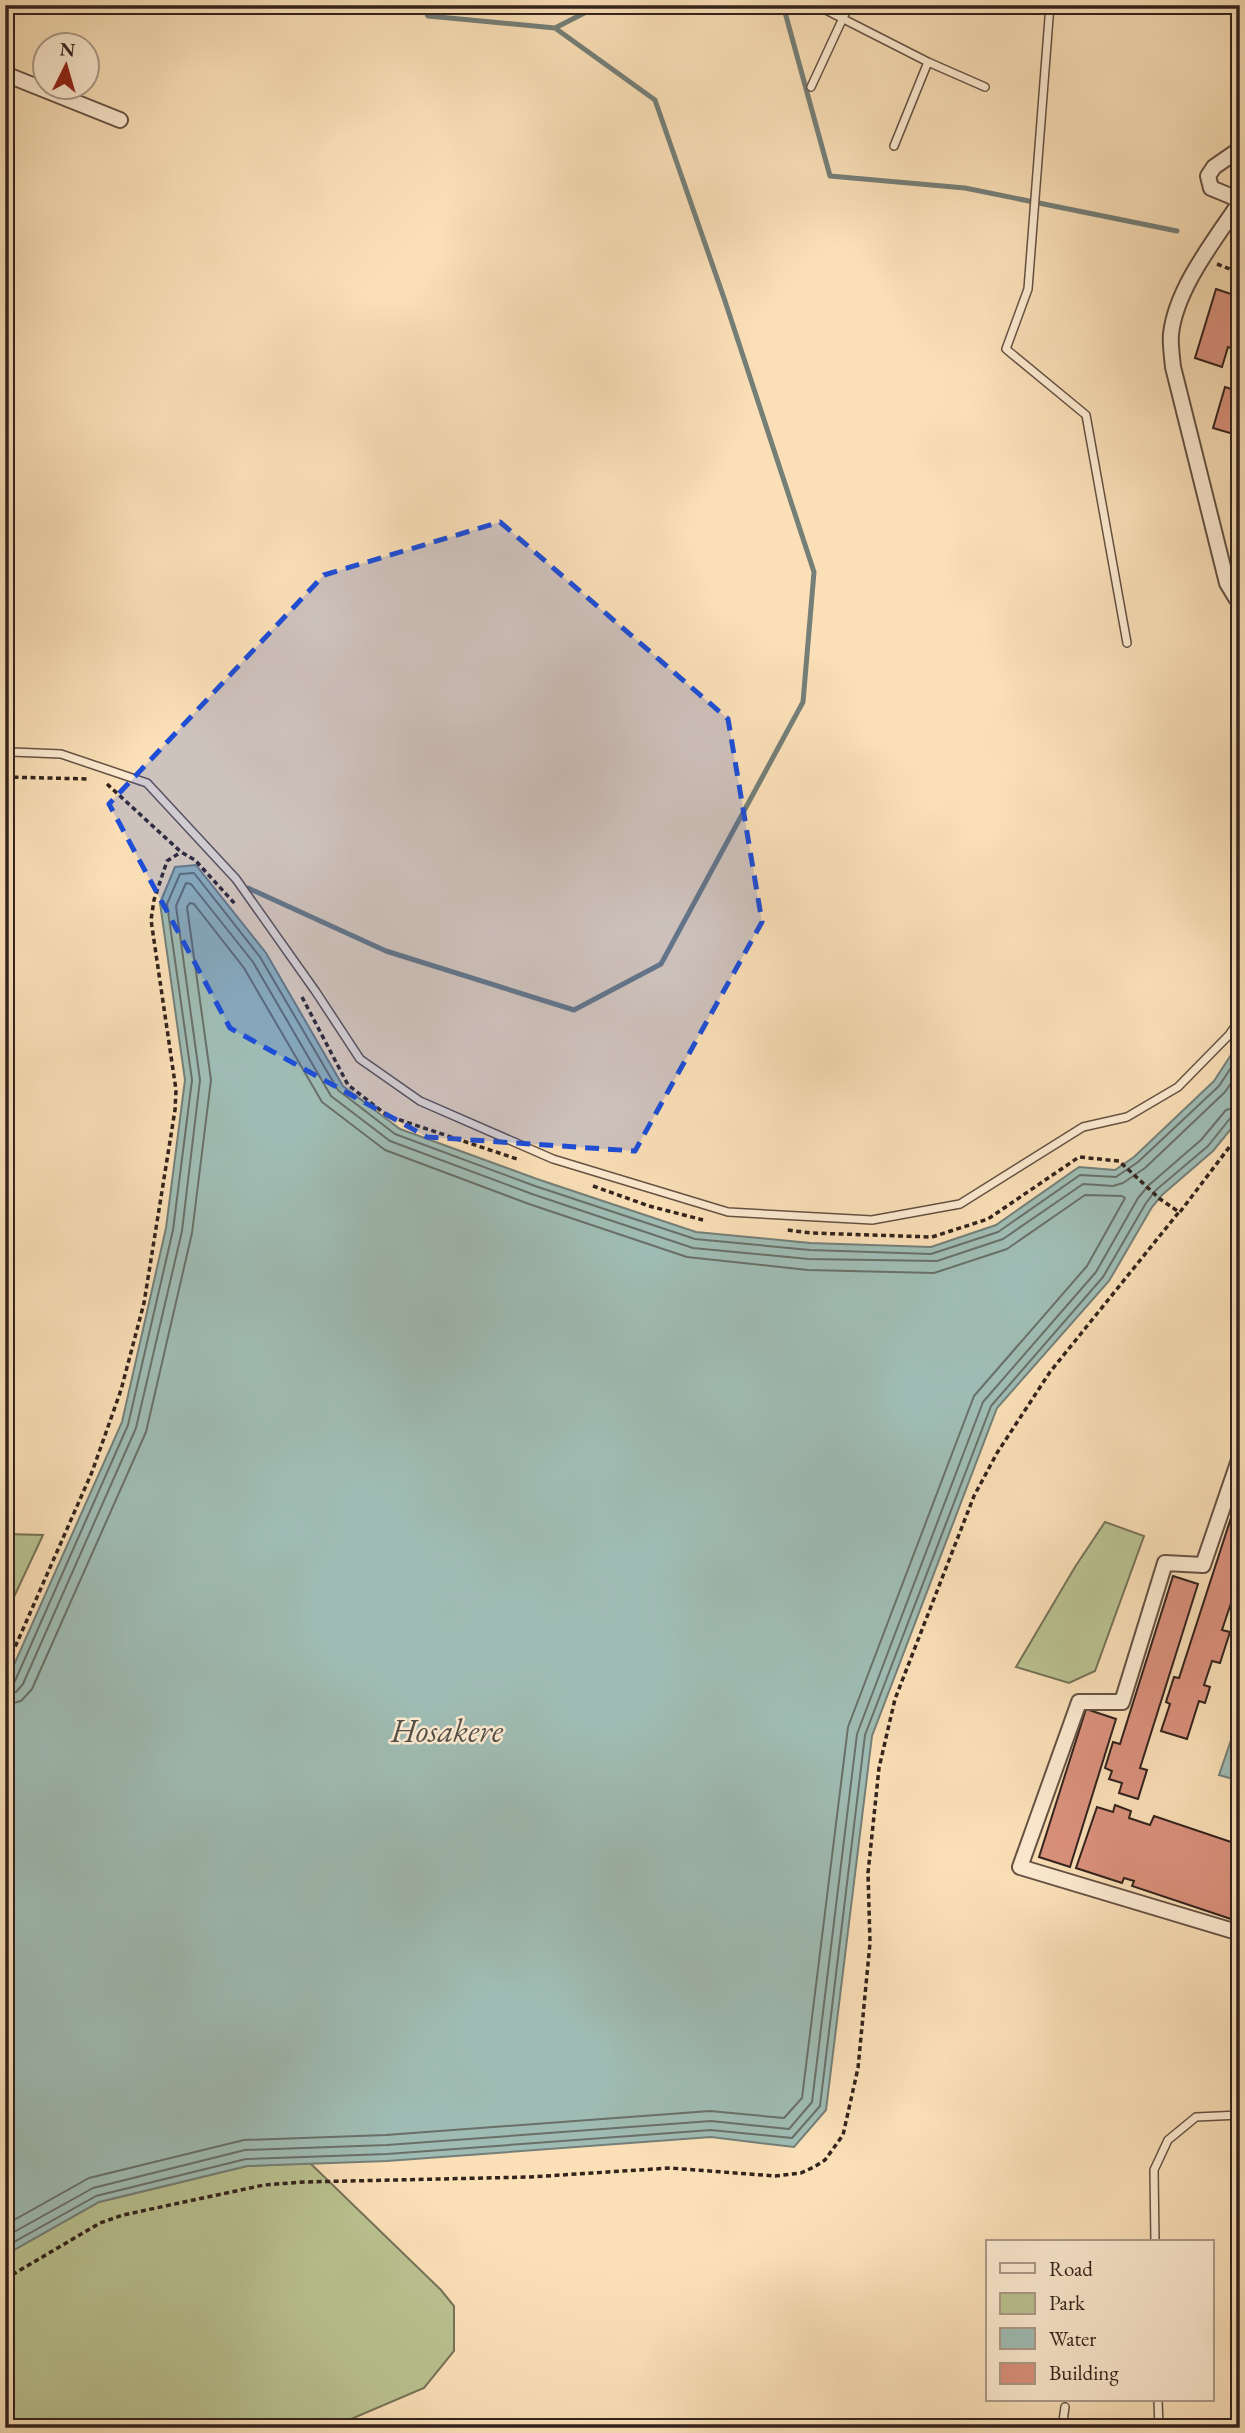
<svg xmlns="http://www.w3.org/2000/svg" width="1245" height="2433" font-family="'EB Garamond',serif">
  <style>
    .green { fill: #bac291; stroke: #767257; stroke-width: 2 }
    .water { fill: #9fbcb4; stroke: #747f78; stroke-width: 2 }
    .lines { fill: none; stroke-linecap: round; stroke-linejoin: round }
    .shore { stroke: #697068; stroke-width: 2 }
    .stream { stroke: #747f78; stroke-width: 5 }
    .building { fill: #da917d; stroke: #33231d; stroke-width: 2 }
    .service-casing { stroke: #655244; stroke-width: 10 }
    .minor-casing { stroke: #655244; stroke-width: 18 }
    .path { stroke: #33231d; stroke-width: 3.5; stroke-dasharray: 5 3.5; stroke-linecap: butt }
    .service { stroke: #fcead0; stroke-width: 7 }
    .minor { stroke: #fcead0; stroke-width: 14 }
    .marked { fill: #1d4ed8; fill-opacity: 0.2; stroke: #1d4ed8; stroke-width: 5; stroke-dasharray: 14 9; stroke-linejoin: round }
    .labels { text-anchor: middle; stroke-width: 5; stroke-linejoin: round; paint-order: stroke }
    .water-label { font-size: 33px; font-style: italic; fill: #53514a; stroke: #fcead0 }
  </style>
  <rect width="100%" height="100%" fill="#fadfb7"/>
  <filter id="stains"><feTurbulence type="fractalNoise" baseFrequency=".00286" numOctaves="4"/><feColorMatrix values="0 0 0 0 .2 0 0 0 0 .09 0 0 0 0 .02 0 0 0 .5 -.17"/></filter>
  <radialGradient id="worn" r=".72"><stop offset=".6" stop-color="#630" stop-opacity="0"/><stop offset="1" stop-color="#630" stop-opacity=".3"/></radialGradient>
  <!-- green -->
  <path class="green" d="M1105 1522 1144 1536 1095 1671 1069 1683 1016 1667 1075 1567Z
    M5 1534 43 1535 5 1616Z
    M310 2163 441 2290 454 2306V2351L424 2388 330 2428H5V2255L99 2202 247 2166Z"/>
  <!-- water -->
  <path class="water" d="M196 865 266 953 343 1086 400 1129 537 1179 696 1232 810 1243 931 1247 996 1225 1079 1167 1115 1170 1134 1157 1214 1081 1240 1041V1118L1213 1151 1162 1195 1152 1207 1109 1281 997 1408 872 1736 826 2110 794 2147 711 2137 387 2161 247 2166 99 2202 5 2255V1685L122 1422 166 1228 185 1080 160 903 175 867Z
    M1240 1714V1781L1219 1775Z"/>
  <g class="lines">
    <!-- shore -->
    <path class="shore" d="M5 1685H11L15 1681 128 1425 173 1230 192 1080 167 904 180 874 194 873 260 957 338 1090 395 1134 535 1186 695 1239 810 1250 931 1254 998 1232 1080 1175 1116 1177 1138 1162 1219 1086 1240 1054
      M5 1694 16 1692 23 1684 136 1428 182 1231 200 1080 176 906 186 883 191 884 253 962 331 1096 390 1141 532 1194 693 1248 809 1259 937 1261 1003 1239 1083 1184 1113 1186 1123 1183 1145 1168 1225 1092 1240 1070
      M5 1705 21 1701 32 1689 146 1432 192 1233 211 1080 187 907 190 903 194 904 244 968 322 1102 385 1150 529 1204 687 1257 808 1270 934 1273 1007 1249 1085 1195 1122 1196 1125 1198 1087 1266 974 1396 848 1727 802 2098 784 2118 710 2111 386 2135 244 2140 89 2178 5 2225
      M5 2237 93 2188 245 2150 387 2145 711 2121 789 2129 812 2102 857 1734 983 1402 1096 1272 1138 1198 1149 1185 1201 1140 1226 1110 1240 1106
      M5 2247 96 2196 246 2159 387 2154 711 2130 792 2138 820 2106 865 1735 991 1406 1103 1277 1146 1203 1156 1190 1208 1146 1232 1116 1240 1114"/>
    <!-- stream -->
    <path class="stream" d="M422 5 428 16 555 28 600 5
      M783 5 830 176 965 188 1177 231
      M248 888 386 951 574 1010 661 964 803 702 814 572 724 298 655 100 555 28"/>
  </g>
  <!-- building -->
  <path class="building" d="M1216 289 1240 297V351L1228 347 1222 367 1195 358Z
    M1225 387 1240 392V436L1213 428Z
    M1240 1490 1238 1566 1240 1576 1222 1630 1230 1632 1220 1663 1212 1661 1204 1685 1210 1687 1205 1703 1199 1701 1187 1739 1161 1731 1170 1704 1166 1702 1174 1677 1179 1678Z
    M1173 1576 1198 1584 1140 1768 1147 1770 1138 1799 1119 1793 1122 1783 1109 1779 1112 1771 1105 1768 1113 1742 1120 1744Z
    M1086 1709 1116 1719 1070 1867 1039 1857Z
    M1115 1805 1131 1811 1129 1818 1150 1825 1154 1816 1240 1845V1922L1132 1886 1134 1881 1124 1878 1122 1883 1076 1868 1097 1807 1113 1812Z"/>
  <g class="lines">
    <defs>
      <path id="service" d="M816 5 928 62 985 87
        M1050 5 1028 289 1006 349 1086 415 1127 643
        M811 87 849 5
        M894 146 928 62
        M5 754 12 752 61 754 147 783 236 879 316 992 360 1059 420 1101 553 1159 728 1212 872 1220 960 1204 1083 1127 1127 1117 1178 1087 1229 1035 1240 1019
        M1155 2242 1154 2170 1168 2140 1196 2117 1240 2115
        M1158 2400 1159 2428
        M1062 2428 1065 2407"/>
      <path id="minor" d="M5 74 120 120
        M1240 149 1214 167 1208 176 1211 188 1240 200
        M1240 202C1215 240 1176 288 1171 334 1170 344 1172 356 1173 367L1227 583 1236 598 1240 600
        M1240 1457 1203 1565 1165 1563 1122 1702H1079L1020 1867 1240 1933"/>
    </defs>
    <!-- service casing -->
    <use href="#service" class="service-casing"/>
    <!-- minor casing -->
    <use href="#minor" class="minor-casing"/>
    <!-- path -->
    <path class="path" d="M1217 264 1240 273
      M5 777 90 779
      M107 784 181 852 195 860 236 905
      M302 997 348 1085 388 1116 520 1160
      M593 1186 649 1206 703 1220
      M1180 1212 1240 1133
      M5 1670 92 1472 121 1390 144 1303 175 1110 176 1090 151 920 154 900 167 861 181 852
      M5 2279 100 2223 123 2215 264 2185 304 2182 530 2177 670 2168 775 2176 801 2173 814 2167 825 2160 843 2135 858 2068 870 1943 868 1873 879 1768 895 1699 974 1496 997 1453 1050 1372 1179 1212 1160 1199 1119 1161 1079 1157 988 1219 932 1237 811 1233 787 1230"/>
    <!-- service -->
    <use href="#service" class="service"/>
    <!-- minor -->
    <use href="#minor" class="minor"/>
  </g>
  <!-- marked area -->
  <path class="marked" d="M500 522 728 719 762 922 635 1151 427 1137 230 1028 109 804 324 575Z"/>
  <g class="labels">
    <!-- water labels -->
    <g class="water-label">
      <text x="447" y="1742">Hosakere</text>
    </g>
  </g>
  <!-- margin -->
  <rect width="1245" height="2433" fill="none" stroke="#fadfb7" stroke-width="28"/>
  <rect x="7" y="7" width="1231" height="2419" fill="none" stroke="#33231d" stroke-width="3.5"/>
  <rect x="14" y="14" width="1217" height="2405" fill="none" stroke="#33231d" stroke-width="2"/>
  <!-- legend -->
  <rect x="986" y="2240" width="228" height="161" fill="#fcead0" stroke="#ac9a88" stroke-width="2"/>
  <rect x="1000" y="2263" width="35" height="10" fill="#fcead0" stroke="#ac9a88" stroke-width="2"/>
  <text x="1049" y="2276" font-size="21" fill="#33231d">Road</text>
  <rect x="1000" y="2293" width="35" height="21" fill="#bac291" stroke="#ac9a88" stroke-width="2"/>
  <text x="1049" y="2310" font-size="21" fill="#33231d">Park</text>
  <rect x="1000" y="2328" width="35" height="21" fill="#9fbcb4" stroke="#ac9a88" stroke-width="2"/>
  <text x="1049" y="2346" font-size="21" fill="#33231d">Water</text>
  <rect x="1000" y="2363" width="35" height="21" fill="#da917d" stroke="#ac9a88" stroke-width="2"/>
  <text x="1049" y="2380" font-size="21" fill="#33231d">Building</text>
  <!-- north arrow -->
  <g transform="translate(66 66) rotate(5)"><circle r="33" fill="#fcead0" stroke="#ac9a88" stroke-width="2"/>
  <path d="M0-5L12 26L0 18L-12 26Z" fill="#8f2418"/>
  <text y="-10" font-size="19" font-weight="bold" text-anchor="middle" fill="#33231d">N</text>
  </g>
  <rect width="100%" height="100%" filter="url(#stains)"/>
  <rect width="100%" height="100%" fill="url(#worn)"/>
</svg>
